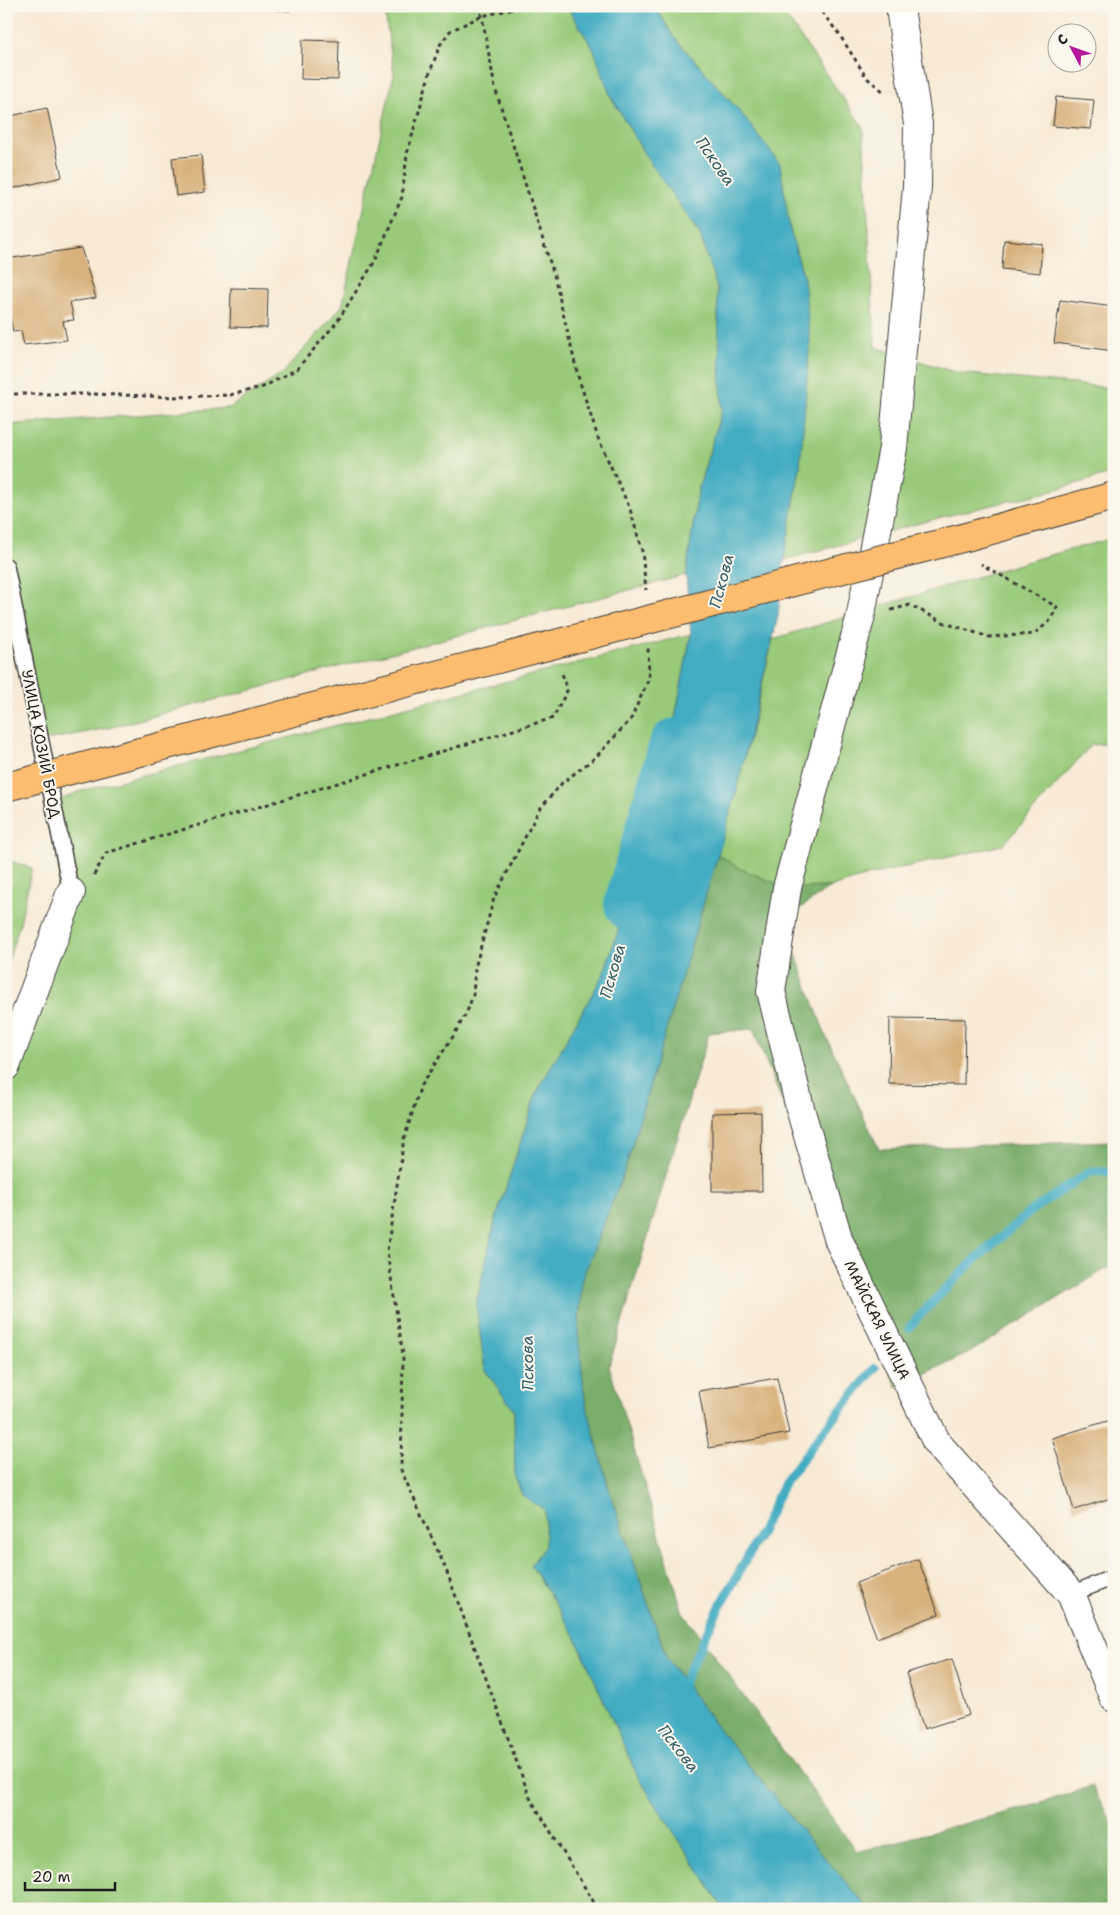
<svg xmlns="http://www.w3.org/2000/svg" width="1120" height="1915" font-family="'Shantell Sans',sans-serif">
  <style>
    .green { fill: #99ca7a; stroke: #5a734b }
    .forest { fill: #7aae6a; stroke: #4b6543 }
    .water { fill: #43acc2; stroke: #30646f }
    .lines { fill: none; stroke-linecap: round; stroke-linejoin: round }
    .stream { stroke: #43acc2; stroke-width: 9 }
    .river { stroke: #43acc2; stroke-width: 54 }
    .building { fill: #d8b17c }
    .service-casing { stroke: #3d3b38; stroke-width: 18 }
    .minor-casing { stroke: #3d3b38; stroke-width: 30 }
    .trunk-casing { stroke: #3d3b38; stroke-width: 30 }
    .path { stroke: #3d3b38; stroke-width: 3; stroke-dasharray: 4 4; stroke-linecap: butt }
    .service { stroke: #fff; stroke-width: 15 }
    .minor { stroke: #fff; stroke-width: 28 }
    .trunk { stroke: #fcbd6f; stroke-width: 28 }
    .trunk-bridge-casing { stroke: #3d3b38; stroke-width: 30; stroke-linecap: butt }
    .trunk-bridge { stroke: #fcbd6f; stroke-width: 28 }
    .labels { text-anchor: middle; stroke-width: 4; stroke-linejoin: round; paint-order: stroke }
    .street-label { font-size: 15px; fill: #1c1c1c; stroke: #fbf7ec }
    .water-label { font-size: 16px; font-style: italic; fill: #2e5d67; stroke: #fbf7ec }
  </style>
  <rect width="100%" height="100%" fill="#fbf7ec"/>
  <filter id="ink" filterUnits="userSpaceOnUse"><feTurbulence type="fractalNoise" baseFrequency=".02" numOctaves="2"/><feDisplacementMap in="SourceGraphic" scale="10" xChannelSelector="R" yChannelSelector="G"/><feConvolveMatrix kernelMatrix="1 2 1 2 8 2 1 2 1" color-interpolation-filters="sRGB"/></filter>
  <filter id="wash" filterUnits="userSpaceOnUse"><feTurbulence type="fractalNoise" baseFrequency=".0096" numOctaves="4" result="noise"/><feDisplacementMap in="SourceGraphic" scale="20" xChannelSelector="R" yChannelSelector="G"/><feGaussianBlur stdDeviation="1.12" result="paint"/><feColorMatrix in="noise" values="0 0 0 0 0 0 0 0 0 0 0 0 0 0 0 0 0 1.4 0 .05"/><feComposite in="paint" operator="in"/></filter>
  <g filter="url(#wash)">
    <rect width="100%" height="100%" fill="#f7ead5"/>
    <!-- green -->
    <path class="green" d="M384 6H567L594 50 610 95 647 158 700 234 717 288 722 409 698 491 686 575 108 728 42 741 6 593V425L229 408 282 374 342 306 394 74Z
      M655 6H779L863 127 875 347 958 373 1114 388V473L1043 493 942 517 784 560 800 467 804 279 790 230 740 112 673 36Z
      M1114 538V743L1091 745 1003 845 874 874 831 887 787 888 739 868 717 854 735 797 773 639 1039 558Z
      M691 634 655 823 603 975 536 1094 494 1225 476 1305 485 1370 514 1410 515 1476 522 1495 545 1509 546 1546 531 1565 574 1634 638 1777 724 1909H6V1065L58 887 63 846 53 803 81 791Z
      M6 860 32 868 20 923 6 967Z"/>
    <!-- forest -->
    <path class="forest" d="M717 854 739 868 787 888 831 887 783 920 826 1036 879 1149 1114 1141V1264L969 1353 897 1387 753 1029 709 1033 609 1366 683 1613 857 1852 1035 1805 1092 1786 1114 1827V1909H869L812 1843 716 1726 667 1659 610 1493 585 1400 578 1333 582 1279 625 1169Z"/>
    <!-- water -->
    <path class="water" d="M567 6H655L673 36 740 112 780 164 790 230 804 279 810 341 800 467 784 560 778 616 735 797 625 1169 582 1279 578 1333 585 1400 610 1493 667 1659 716 1726 812 1843 869 1909H724L638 1777 574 1634 531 1565 545 1546V1510L522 1495 515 1476 514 1410 485 1370 476 1305 494 1225 536 1094 603 975 655 823 691 634 686 575 698 491 722 409 717 288 700 234 647 158 610 95 594 50Z"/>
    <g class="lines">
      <!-- stream -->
      <path class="stream" d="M909 1328 921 1314 968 1266 1032 1210 1091 1171 1114 1173
        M679 1691 715 1616 761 1532 784 1483 828 1425 875 1368"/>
      <!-- river -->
      <path class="river" d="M631 904 676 745"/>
    </g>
    <g id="blocks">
      <!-- building -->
      <path class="building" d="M255 6H290V11L255 8Z
        M302 40 339 41 338 80 301 79Z
        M1056 97 1094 100 1091 129 1053 126Z
        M47 108 62 177 6 190V117Z
        M201 155 205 192 176 196 172 158Z
        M1004 240 1042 244 1040 273 1002 269Z
        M81 248 96 298 70 302 74 320 63 321 67 340 24 345 21 331 13 332 10 317 6 316V259Z
        M231 288 268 289 267 328 230 327Z
        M1060 300 1114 307V351L1054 343Z
        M890 1018 965 1019 964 1085 889 1084Z
        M761 1112 762 1191H712V1113Z
        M777 1378 789 1433 709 1448 699 1391Z
        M1114 1419V1497L1074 1510 1052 1438Z
        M918 1559 939 1614 877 1638 856 1583Z
        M952 1659 969 1715 924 1729 906 1673Z"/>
    </g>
  </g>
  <g filter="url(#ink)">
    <use href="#blocks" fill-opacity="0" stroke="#3d3b38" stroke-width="1"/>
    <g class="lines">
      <defs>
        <path id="service" d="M6 566 71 892
          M1071 1594 1114 1577"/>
        <path id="minor" d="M901 6V15L918 124 917 187 893 448 860 619 787 888 771 991 801 1112 839 1241 937 1443 1071 1594 1114 1698
          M6 1066 71 892"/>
        <path id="trunk" d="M966 537 1114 496
          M140 752 563 642"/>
      </defs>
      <!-- service casing -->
      <use href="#service" class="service-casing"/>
      <!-- minor casing -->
      <use href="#minor" class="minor-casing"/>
      <!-- trunk casing -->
      <use href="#trunk" class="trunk-casing"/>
      <!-- path -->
      <path class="path" d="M477 6 482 16 495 88 554 275 578 376 598 438 630 509 642 551 646 590
        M817 6 839 34 867 78 884 92
        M6 394H92L178 397 230 395 263 387 297 369 337 322 375 261 402 197 407 154 430 72 440 45 450 31 482 16 526 6
        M891 610 910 605 945 623 989 637 1034 634 1049 622 1057 607 981 564
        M94 875 106 853 553 718 567 691 562 673
        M598 1909 530 1798 445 1567 401 1470 403 1355 387 1251 404 1139 421 1085 454 1035 467 1012 473 995 475 968 494 898 539 810 562 783 596 757 631 719 649 678 648 648"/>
      <!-- service -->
      <use href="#service" class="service"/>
      <!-- minor -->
      <use href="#minor" class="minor"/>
      <!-- trunk -->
      <use href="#trunk" class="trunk"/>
      <defs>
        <path id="trunk-bridge" d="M563 642 966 537
          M6 787 140 752"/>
      </defs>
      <!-- trunk-bridge casing -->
      <use href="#trunk-bridge" class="trunk-bridge-casing"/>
      <!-- trunk-bridge -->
      <use href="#trunk-bridge" class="trunk-bridge"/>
    </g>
  </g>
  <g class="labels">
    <!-- street labels -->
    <g class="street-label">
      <text transform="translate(41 744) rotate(79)" y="5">УЛИЦА КОЗИЙ БРОД</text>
      <text transform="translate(877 1320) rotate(64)" y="5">МАЙСКАЯ УЛИЦА</text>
    </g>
    <!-- water labels -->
    <g class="water-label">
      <text transform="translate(716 161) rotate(55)" y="6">Пскова</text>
      <text transform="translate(721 581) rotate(-75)" y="6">Пскова</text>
      <text transform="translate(612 971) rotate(-74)" y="6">Пскова</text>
      <text transform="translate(527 1363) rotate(-91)" y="6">Пскова</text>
      <text transform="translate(679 1748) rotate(52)" y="6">Пскова</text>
    </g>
  </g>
  <!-- margin -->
  <rect width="1120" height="1915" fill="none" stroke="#fbf7ec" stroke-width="25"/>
  <!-- north arrow -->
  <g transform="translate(1072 48) rotate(311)"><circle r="24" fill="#fbf7ec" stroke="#a29f99"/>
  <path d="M0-4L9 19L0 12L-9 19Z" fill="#b5179e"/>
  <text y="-8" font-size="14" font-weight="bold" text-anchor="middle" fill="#1c1c1c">С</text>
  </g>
  <!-- scale -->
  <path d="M25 1882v8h90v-8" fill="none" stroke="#1c1c1c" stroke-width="2.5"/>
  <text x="32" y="1882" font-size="15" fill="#1c1c1c" stroke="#fbf7ec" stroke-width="4" paint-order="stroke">20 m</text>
</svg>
